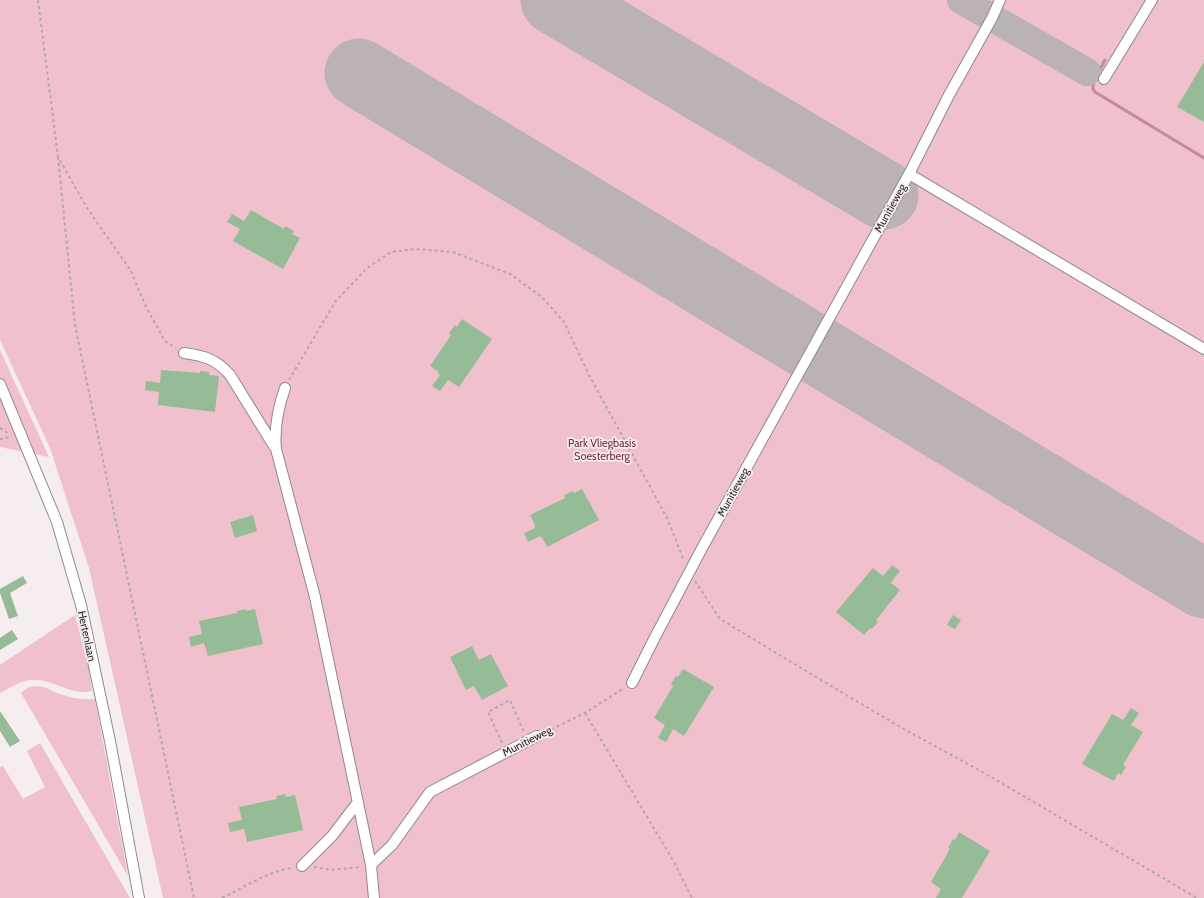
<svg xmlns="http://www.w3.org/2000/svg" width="1204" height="898" font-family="Cabin,sans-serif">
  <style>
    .green { fill: #f0c0cc }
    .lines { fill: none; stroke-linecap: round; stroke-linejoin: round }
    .stream { stroke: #c28c9a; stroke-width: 3 }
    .taxiway { stroke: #bab2b4; stroke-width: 28 }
    .runway { stroke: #bab2b4; stroke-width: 69 }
    .building { fill: #95bc97 }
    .minor-casing { stroke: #91898a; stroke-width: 12 }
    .path { stroke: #afa9aa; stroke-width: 2; stroke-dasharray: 3 3; stroke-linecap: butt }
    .minor { stroke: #fff; stroke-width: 10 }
    .labels { text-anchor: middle; stroke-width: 3.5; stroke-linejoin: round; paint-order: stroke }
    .street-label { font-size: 11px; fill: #333030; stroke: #f6edef }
    .park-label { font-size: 11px; fill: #722f44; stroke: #f6edef }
  </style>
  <rect width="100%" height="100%" fill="#f6edef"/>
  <!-- green -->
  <path class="green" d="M0 0H1204V898H163L89 568 50 448 0 340Z
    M0 350 49 457 0 447Z
    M75 615 89 670 92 691C68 697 50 674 25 681 17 683 8 689 0 693V665Z
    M29 687C44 685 45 688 57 693 70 698 82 700 95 699L128 876 21 693Z
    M40 743 130 898H0V767L3 766 23 799 45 787 27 751Z"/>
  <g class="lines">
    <!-- stream -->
    <path class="stream" d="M1105 60 1093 83V89L1095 92 1204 158"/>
    <!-- taxiway -->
    <path class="taxiway" d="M961 0 1087 72"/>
    <!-- runway -->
    <path class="runway" d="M555 0 884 195
      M359 73 1204 584"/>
  </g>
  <!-- building -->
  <path class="building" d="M1204 62V122L1177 107Z
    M251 210 284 229 285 226 294 231 292 234 300 238 283 269 233 241 240 229 227 222 232 214 244 221Z
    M462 319 492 339 459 387 448 380 440 391 432 386 440 375 438 373 439 372 430 366 451 335 449 333 455 325 457 327Z
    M161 370 200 373V371L209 372V375L219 376 215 412 158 405 159 392 145 390 146 381 160 383Z
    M582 489 599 520 547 547 542 537 541 538 540 536 528 542 524 533 535 528V525L530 515 565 498 564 495 573 491 574 493Z
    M253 515 257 531 235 538 230 522Z
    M892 565 900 571 895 577 891 583 900 590 876 620 878 622 872 629 870 628 864 635 836 612 873 568 883 576Z
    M23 576 27 583 10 593 18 616 9 619 0 593V589Z
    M246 609V611L255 609 263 644 208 656 204 643 191 647 189 637 202 634 199 621 237 613V611Z
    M953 615 961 620 955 629 947 625Z
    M12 630 18 639 0 650V638Z
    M472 646 479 660 491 654 508 686 482 700 474 686 466 690 450 657Z
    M683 669 714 687 684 736 673 729 666 742 658 738 665 725 654 718 673 686 671 684 676 676 678 677Z
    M1131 708 1139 713 1131 725 1143 732 1123 765 1126 767 1121 775 1118 773 1114 781 1082 764 1112 714 1123 720Z
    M0 711 20 741 10 747 0 731Z
    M285 794 286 797 295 795 303 830 247 842 244 829 230 832 228 823 242 820 239 807 277 799 276 796Z
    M959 832 990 851 962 898H936L941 889 931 882 950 849 948 848 953 839 955 840Z"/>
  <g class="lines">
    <defs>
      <path id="minor" d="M1104 79 1152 0
        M909 174 1204 349
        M184 353C205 356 216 359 230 375L274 446
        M0 384 57 522 81 605 110 741 139 898
        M285 388C278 408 274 428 276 449L315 597 371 865 374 898
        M632 683 654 639 701 550 909 174 949 95 992 18 1000 0
        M371 865 392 845 430 792 537 736
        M302 866 332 836 358 802"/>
    </defs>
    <!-- minor casing -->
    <use href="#minor" class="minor-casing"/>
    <!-- path -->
    <path class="path" d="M38 0 58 157 87 208 131 271 146 307 165 341 176 348
      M58 157 75 325 194 898
      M289 380 335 302 366 269 391 252 415 249 453 252 510 274 542 297 564 322 589 375 667 518 684 561
      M0 428 9 434
      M0 439H5L11 435
      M695 581 720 619 811 674 902 728 986 774 1197 898
      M585 713 674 862 692 898
      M546 732 585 713 624 688
      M502 743 488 712 510 700 524 732
      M314 867 331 870 361 867
      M222 898C245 887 266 872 292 868"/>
    <!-- minor -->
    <use href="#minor" class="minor"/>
  </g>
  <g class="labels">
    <!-- street labels -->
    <g class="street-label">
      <text transform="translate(890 208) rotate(-61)" y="4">Munitieweg</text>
      <text transform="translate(733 492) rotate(-61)" y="4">Munitieweg</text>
      <text transform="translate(87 636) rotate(78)" y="4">Hertenlaan</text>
      <text transform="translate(527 741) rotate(-27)" y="4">Munitieweg</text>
    </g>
    <!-- park labels -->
    <g class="park-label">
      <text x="602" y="447">Park Vliegbasis<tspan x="602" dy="13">Soesterberg</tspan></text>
    </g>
  </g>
</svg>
